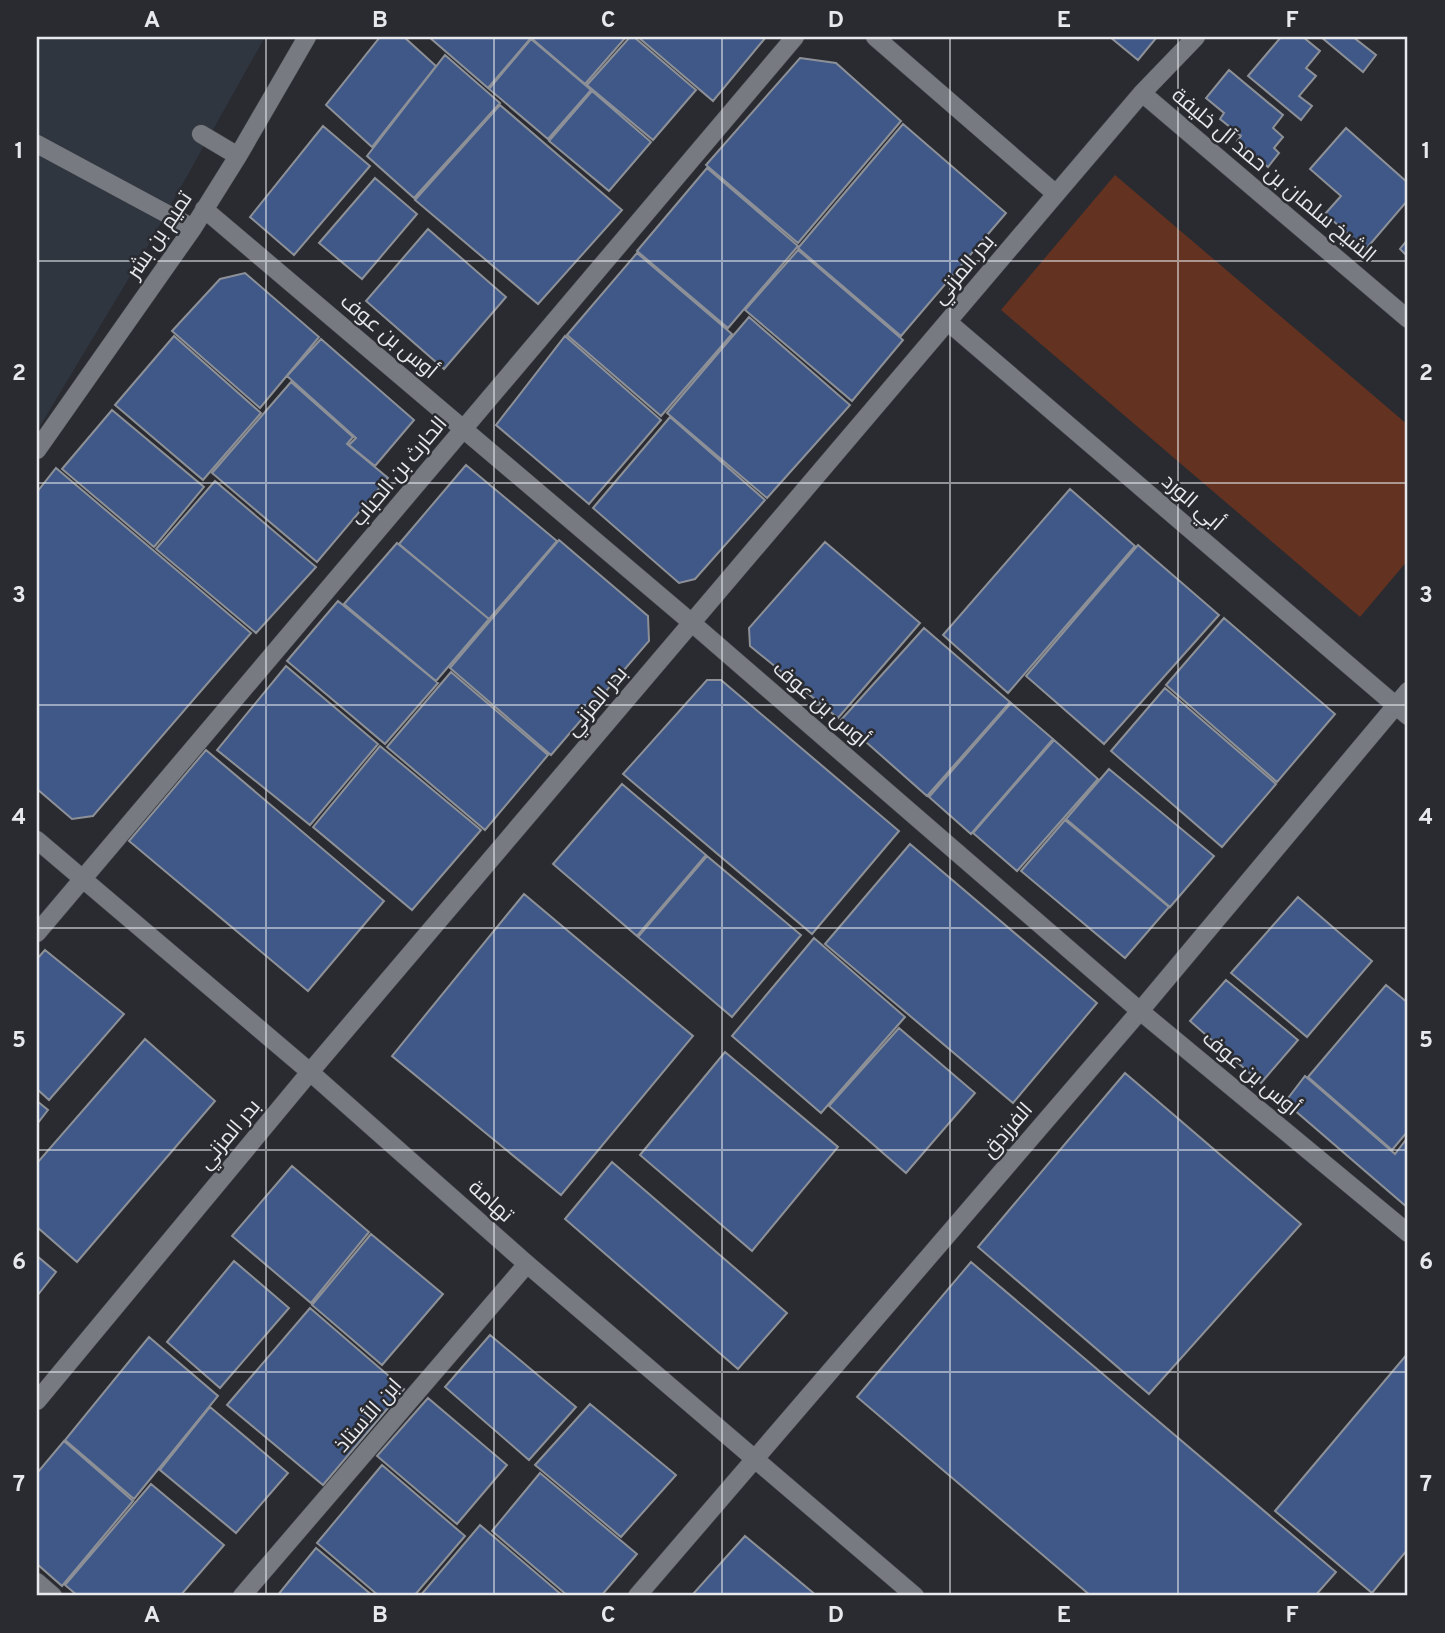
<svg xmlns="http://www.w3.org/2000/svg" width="1445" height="1633" font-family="Overpass,Cairo,sans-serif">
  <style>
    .built { fill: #303640 }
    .green { fill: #633221 }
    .building { fill: #3f5888; stroke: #8d9197; stroke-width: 2 }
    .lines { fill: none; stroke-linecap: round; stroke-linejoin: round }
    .minor-casing { stroke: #44474c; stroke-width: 19 }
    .minor { stroke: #777b81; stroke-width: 18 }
    .grid { fill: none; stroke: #e7e9ec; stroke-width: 2; stroke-opacity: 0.55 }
    .labels { text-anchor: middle; stroke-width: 5; stroke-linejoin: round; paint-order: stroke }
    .street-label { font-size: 21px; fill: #e7e9ec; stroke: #292b31 }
    .neatline { fill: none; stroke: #e7e9ec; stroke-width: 2.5 }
    .grid-label { font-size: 23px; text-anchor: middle; font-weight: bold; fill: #e7e9ec }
  </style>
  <rect width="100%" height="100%" fill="#292b31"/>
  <!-- built -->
  <path class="built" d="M37 37H265L141 258 37 431Z"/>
  <!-- green -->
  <path class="green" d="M1115 175 1408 425V560L1360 617 1001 310Z"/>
  <!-- building -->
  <path class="building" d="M380 37H404L436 66 372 147 326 105Z
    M429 37H528L530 39 488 88Z
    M530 37H626L585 84Z
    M630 37H634L696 90 653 140 587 85Z
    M638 37H766L713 101Z
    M1110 37H1157L1138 60Z
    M1281 37H1303L1320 51 1306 68 1316 76 1299 96 1312 106 1301 120 1248 76Z
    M1321 37H1353L1376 55 1363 72Z
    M531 39 591 90 548 139 489 89Z
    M445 55 500 103 414 198 367 156Z
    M800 58 836 63 901 121 798 243 706 165Z
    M1229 70 1283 115 1273 128 1283 137 1274 148 1279 153 1268 167 1237 141 1241 136 1220 119 1224 113 1206 98Z
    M592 91 651 142 609 191 549 141Z
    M500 105 622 210 538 304 415 200Z
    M903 124 1006 213 901 336 798 248Z
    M323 126 370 166 294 255 250 217Z
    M1346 128 1408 183V200L1366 249 1325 214 1341 196 1310 169Z
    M707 168 798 246 728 328 637 251Z
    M375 178 417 214 362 279 319 243Z
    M428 229 506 297 444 369 366 301Z
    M1408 239V257L1400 249Z
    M798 250 903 340 852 401 745 310Z
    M637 253 732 334 661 416 567 335Z
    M245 273 319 337 260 408 172 331 220 279Z
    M749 317 850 405 767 498 667 413Z
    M174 336 261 413 203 480 115 405Z
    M565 336 661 420 589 504 496 425Z
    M321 339 414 420 375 466 349 445 356 438 287 376Z
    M291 382 353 437 347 444 388 478 317 562 212 473Z
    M112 410 204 487 154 547 62 469Z
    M670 417 765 500 695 579 679 583 593 508Z
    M466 465 557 541 489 619 399 544Z
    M56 468 251 633 93 816 72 819 37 789V492Z
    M215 481 316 567 256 633 156 549Z
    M1070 489 1135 546 1008 693 943 635Z
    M559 540 648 616 649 641 551 755 450 668Z
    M825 542 920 623 838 718 750 646 749 628Z
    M397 543 489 619 436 681 344 604Z
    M1138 545 1219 615 1104 744 1026 676Z
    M338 601 438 683 385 744 287 661Z
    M1224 618 1335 714 1277 782 1166 685Z
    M924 628 1010 702 927 796 841 720Z
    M286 666 378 744 310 825 217 750Z
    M451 672 548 755 485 830 387 747Z
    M707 680H721L899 831 812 934 623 774Z
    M1165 688 1276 784 1222 847 1111 751Z
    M1011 703 1053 739 971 834 929 797Z
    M1054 740 1098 779 1017 871 973 833Z
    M380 746 481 830 412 910 313 827Z
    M206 750 384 901 308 991 129 841Z
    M1109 769 1214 856 1170 907 1066 819Z
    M622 784 706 855 637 936 553 864Z
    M1065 820 1169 907 1125 958 1021 871Z
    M910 844 1097 1003 1013 1103 825 944Z
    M707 856 801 935 732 1017 638 937Z
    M524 894 693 1036 561 1195 392 1056Z
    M1298 897 1372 961 1307 1037 1231 973Z
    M814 938 905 1017 821 1113 732 1036Z
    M45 950 124 1014 49 1100 37 1089V959Z
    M1226 980 1298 1040 1261 1083 1190 1021Z
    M1386 985 1408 1003V1131L1392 1150 1308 1077Z
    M899 1028 975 1093 906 1173 829 1106Z
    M145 1039 215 1101 77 1262 37 1227V1163Z
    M725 1052 838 1147 752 1251 640 1155Z
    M1125 1073 1301 1224 1149 1394 978 1247Z
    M1305 1076 1395 1154 1408 1137V1208L1285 1102Z
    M37 1101 48 1110 37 1124Z
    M612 1162 787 1313 738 1369 565 1219Z
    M292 1166 369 1232 311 1303 232 1236Z
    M371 1234 443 1294 382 1365 312 1305Z
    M37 1256 56 1272 37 1296Z
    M234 1261 289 1308 220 1388 167 1342Z
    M971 1262 1336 1572 1315 1596H1091L857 1397Z
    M310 1308 404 1389 323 1485 227 1405Z
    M490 1335 576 1407 529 1460 445 1387Z
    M149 1337 218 1396 134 1499 65 1440Z
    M1408 1353V1549L1372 1593 1275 1511Z
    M428 1398 507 1465 457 1524 377 1456Z
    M590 1404 676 1475 621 1537 535 1465Z
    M210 1407 288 1473 236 1533 160 1470Z
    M64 1441 133 1501 62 1586 37 1564V1473Z
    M382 1465 465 1536 414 1596H379L317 1543Z
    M540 1473 637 1554 601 1596H568L492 1531Z
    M151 1484 224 1545 180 1596H78L65 1585Z
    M480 1525 563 1596H420Z
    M745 1536 817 1596H696L693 1594Z
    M316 1548 373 1596H277Z"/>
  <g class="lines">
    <defs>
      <path id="minor" d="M875 37 1056 194
        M1142 93 1408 319
        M201 134 238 156
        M37 144 193 228
        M204 209 692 623 1140 1011 1408 1233
        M948 322 1408 716
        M37 450 193 228 238 156 307 37
        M37 840 310 1072 527 1264 915 1596
        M37 933 795 37
        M37 1401 310 1072 1056 194 1142 93 1196 37
        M37 1582 53 1596
        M242 1596 527 1264
        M637 1596 1140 1011 1408 691"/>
    </defs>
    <!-- minor casing -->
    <use href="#minor" class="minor-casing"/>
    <!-- minor -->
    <use href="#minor" class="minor"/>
  </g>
  <!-- grid -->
  <path class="grid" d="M266 37V1596M494 37V1596M722 37V1596M950 37V1596M1178 37V1596M37 261H1408M37 483H1408M37 705H1408M37 928H1408M37 1150H1408M37 1372H1408"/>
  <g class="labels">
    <!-- street labels -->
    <g class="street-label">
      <text transform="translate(1274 175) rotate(40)" y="7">الشيخ سلمان بن حمد آل خليفة</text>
      <text transform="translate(159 235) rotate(-56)" y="7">تميم بن بشر</text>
      <text transform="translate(963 269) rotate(-50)" y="7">بدر المزني</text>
      <text transform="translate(389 336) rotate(40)" y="7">أوس بن عوف</text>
      <text transform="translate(399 471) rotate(-50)" y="7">الحارث بن الحباب</text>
      <text transform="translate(1193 502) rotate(41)" y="7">أبي الورد</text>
      <text transform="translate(596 701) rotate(-50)" y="7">بدر المزني</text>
      <text transform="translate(821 704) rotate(41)" y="7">أوس بن عوف</text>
      <text transform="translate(1251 1073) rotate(40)" y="7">أوس بن عوف</text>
      <text transform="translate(1007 1130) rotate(-49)" y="7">الفرزدق</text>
      <text transform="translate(229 1134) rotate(-50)" y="7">بدر المزني</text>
      <text transform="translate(491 1201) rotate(42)" y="7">تهامة</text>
      <text transform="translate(368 1415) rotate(-49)" y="7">ابن الأستاذ</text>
    </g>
  </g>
  <!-- border -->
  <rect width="1445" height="1633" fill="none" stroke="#292b31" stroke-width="77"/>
  <rect x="38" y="38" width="1368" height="1556" class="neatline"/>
  <g class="grid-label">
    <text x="152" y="27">A</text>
    <text x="380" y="27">B</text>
    <text x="608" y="27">C</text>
    <text x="836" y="27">D</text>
    <text x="1064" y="27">E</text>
    <text x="1292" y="27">F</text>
    <text x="19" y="158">1</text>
    <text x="1426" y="158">1</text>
    <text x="19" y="380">2</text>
    <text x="1426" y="380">2</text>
    <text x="19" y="602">3</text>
    <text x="1426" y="602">3</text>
    <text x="19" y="824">4</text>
    <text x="1426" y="824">4</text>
    <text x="19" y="1047">5</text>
    <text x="1426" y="1047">5</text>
    <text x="19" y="1269">6</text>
    <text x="1426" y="1269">6</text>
    <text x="19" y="1491">7</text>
    <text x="1426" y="1491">7</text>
    <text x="152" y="1622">A</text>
    <text x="380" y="1622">B</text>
    <text x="608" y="1622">C</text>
    <text x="836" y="1622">D</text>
    <text x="1064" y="1622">E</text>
    <text x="1292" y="1622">F</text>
  </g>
</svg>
